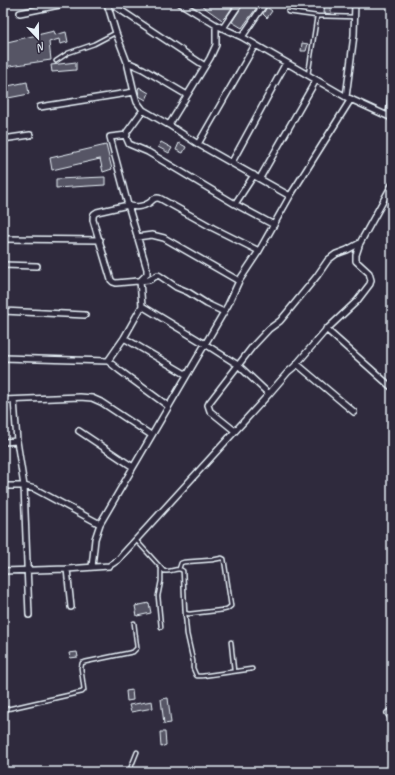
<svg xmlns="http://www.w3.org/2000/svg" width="395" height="775" font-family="Caveat,sans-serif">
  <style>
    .building { fill: #575565; stroke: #e8f1f8 }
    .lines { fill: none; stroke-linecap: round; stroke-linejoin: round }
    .service-casing { stroke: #e8f1f8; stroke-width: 5.5 }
    .minor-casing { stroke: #e8f1f8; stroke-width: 8 }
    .service { stroke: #2f2a3d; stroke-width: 2.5 }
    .minor { stroke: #2f2a3d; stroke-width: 5 }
  </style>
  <rect width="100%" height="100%" fill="#2f2a3d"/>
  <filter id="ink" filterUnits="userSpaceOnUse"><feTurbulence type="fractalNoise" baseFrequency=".025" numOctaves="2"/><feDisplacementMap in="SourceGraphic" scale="8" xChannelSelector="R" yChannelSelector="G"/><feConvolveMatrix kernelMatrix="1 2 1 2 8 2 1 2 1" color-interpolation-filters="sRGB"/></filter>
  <g filter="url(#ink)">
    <!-- building -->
    <path class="building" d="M198 3H235L226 17H225L222 20Z
      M244 3H260L247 21 242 28 232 22Z
      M325 3H331V14L324 13Z
      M267 7 272 11 267 18 263 14Z
      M54 31 55 35 66 32 68 42 60 44 59 39 49 42 51 60 3 67V43Z
      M302 43 308 44 306 51H301Z
      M76 62V70L52 72 51 65Z
      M27 82 29 94 3 99V87Z
      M139 87 149 93 146 100 139 96 138 90Z
      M161 142 172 148 169 153 158 147Z
      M179 143 186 147 183 153 176 150Z
      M106 145 112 169 103 172 100 159 52 170 50 158Z
      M105 177V185L56 188V179Z
      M149 603 151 613 137 616 135 606Z
      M77 652 78 657 70 658 69 653Z
      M132 690 133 700 127 701 126 691Z
      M168 698 171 723 164 724 161 699Z
      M152 701 153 708 131 712 129 705Z
      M160 732H165L166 745 161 747Z"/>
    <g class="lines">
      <defs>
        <path id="service" d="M288 12 317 16 355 17
          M56 61 68 53 94 44 115 33
          M308 75 317 16
          M136 540 164 571C171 573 178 566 183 571L185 613 189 614 223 610 227 609 231 606 224 559 222 558 212 560 184 562 181 563 179 569
          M161 569V581L158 596 161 627
          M185 613 187 634 193 661V668L196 675 197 676H202L252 669
          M231 642 234 671
          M3 710 82 692 84 690 81 668 82 663 85 662 133 652 137 648 134 623
          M129 772 137 752"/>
        <path id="minor" d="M107 3 116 33 127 62 134 92 137 102 143 110 169 125 198 144 290 196
          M110 3 205 66
          M180 3 216 25 242 37 346 97 392 118
          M20 13 59 5 62 3
          M223 28 240 3
          M242 37 265 3
          M127 62 143 69 187 95
          M346 97 354 35 355 3
          M40 107 134 92
          M143 110 127 132 126 137 129 144 148 152 235 204 274 225
          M389 116 392 87
          M169 125 210 58 216 45V25
          M127 135 110 137 128 205 147 269V274L140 281 142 306
          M3 139 30 135
          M198 144 255 45
          M232 162 286 63
          M260 178 316 80
          M235 204 254 175
          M137 237 152 235 164 238 239 281
          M3 239 100 240
          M3 265 37 266
          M3 311 85 315
          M224 312 207 304 188 292 176 287 160 276 158 275 149 280 116 283 113 282 111 280 93 220C93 215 93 214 97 212L128 205C134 208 143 207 149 203 151 202 152 200 154 199 157 197 159 198 161 199L213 228 259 251
          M326 329 390 386
          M124 338 187 375
          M3 358 108 361 124 338 142 306 205 344 238 365 269 394
          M108 361 119 370 168 406
          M297 364 354 412
          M3 400 80 397 92 398 101 402 151 435
          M14 400 17 441 24 486 29 615
          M79 431 133 467
          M235 431 210 411 208 405 209 403 253 346 269 329 280 321 290 309 317 276 328 260 336 254 347 250 360 243
          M3 442 17 441
          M3 486H24L35 489 100 524
          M92 567 95 539 100 524 228 305 239 281 259 251 290 196 351 99
          M67 569 71 607
          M3 571 67 569 109 566 118 560 123 554 269 394 288 372 294 367 325 331 357 301 370 284 371 280 369 273 356 261V255L360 243 392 185
          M388 713 392 719"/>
      </defs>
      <!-- service casing -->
      <use href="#service" class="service-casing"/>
      <!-- minor casing -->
      <use href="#minor" class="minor-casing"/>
      <!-- service -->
      <use href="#service" class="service"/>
      <!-- minor -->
      <use href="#minor" class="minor"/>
    </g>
  </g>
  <!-- margin -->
  <rect width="395" height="775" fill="none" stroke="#2f2a3d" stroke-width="16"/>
  <rect x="8" y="8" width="379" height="759" fill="none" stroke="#e8f1f8" stroke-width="1.5" filter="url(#ink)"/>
  <!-- north arrow -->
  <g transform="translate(38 38) rotate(158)" stroke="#2f2a3d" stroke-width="3" paint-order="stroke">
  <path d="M0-3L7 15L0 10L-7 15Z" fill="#e8f1f8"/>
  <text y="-6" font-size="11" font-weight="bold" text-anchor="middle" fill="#e8f1f8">N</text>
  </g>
</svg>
